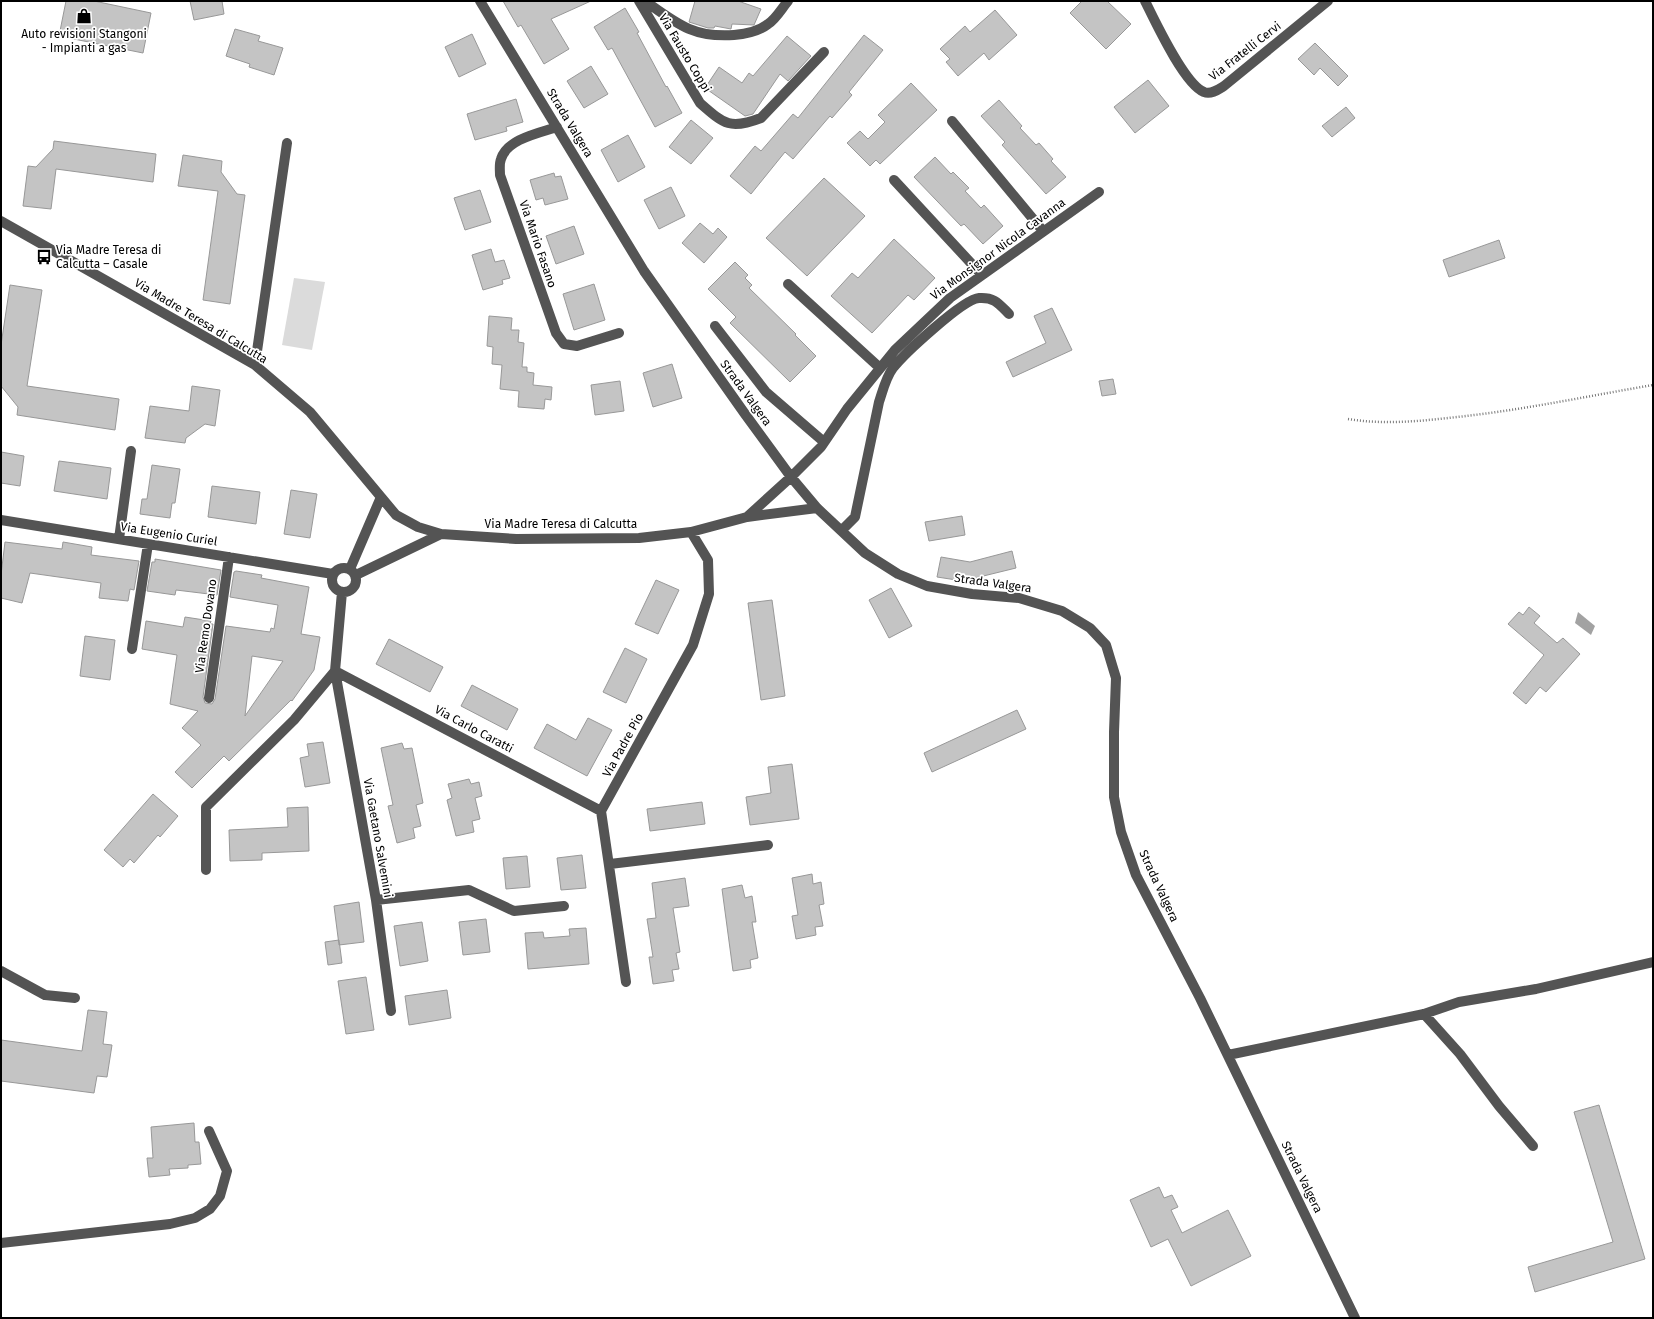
<svg xmlns="http://www.w3.org/2000/svg" width="1654" height="1319" font-family="'Fira Sans',sans-serif">
  <style>
    .green { fill: #dbdbdb }
    .water { fill: #a2a2a2 }
    .building { fill: #c4c4c4; stroke: #989898; fill-rule: evenodd }
    .lines { fill: none; stroke-linecap: round; stroke-linejoin: round }
    .path { stroke: #767676; stroke-width: 2.5; stroke-dasharray: 1 2; stroke-linecap: butt }
    .minor { stroke: #545454; stroke-width: 10 }
    .labels { text-anchor: middle; stroke-width: 3.5; stroke-linejoin: round; paint-order: stroke }
    .poi-label { font-size: 12px; fill: #000; stroke: #fff }
    .street-label { font-size: 12px; fill: #000; stroke: #fff }
  </style>
  <rect width="100%" height="100%" fill="#fff"/>
  <!-- green -->
  <path class="green" d="M294 278 325 282 312 350 282 345Z"/>
  <!-- water -->
  <path class="water" d="M1578 612 1595 626 1591 635 1575 623Z"/>
  <!-- building -->
  <path class="building" d="M66 1H94L151 13 143 53 59 36Z
    M190 1H222L224 14 194 20Z
    M503 1H591L551 19 569 49 544 64 521 25 518 27Z
    M695 1H738L761 9 754 25 732 24 731 29 715 26 714 28H708L689 22Z
    M1082 1H1107L1131 24 1106 49 1070 13Z
    M625 8 639 32 637 33 666 87 667 86 682 113 655 127 612 48 608 50 594 27Z
    M995 10 1017 35 989 60 984 53 958 76 946 62 950 59 940 49 965 26 970 32Z
    M235 29 260 36 258 41 283 48 274 75 249 67 250 64 226 56Z
    M472 34 486 64 459 77 445 47Z
    M864 35 883 50 849 92 852 95 832 118 830 116 793 159 785 152 751 194 730 176 755 146 761 151 793 114 798 118Z
    M787 36 811 56 788 81 780 74 753 114 745 116 705 88 719 67 742 83 749 73 753 76Z
    M1315 43 1348 76 1338 86 1320 68 1314 75 1298 59Z
    M591 66 608 94 584 108 567 81Z
    M1148 80 1169 106 1135 133 1114 107Z
    M911 83 937 110 880 164 876 160 870 166 847 143 860 131 868 139 885 122 878 115Z
    M516 99 523 122 506 127 507 131 475 140 467 114Z
    M999 100 1022 126 1020 128 1036 145 1039 143 1053 159 1051 161 1066 177 1046 194 1002 145 1005 142 981 116Z
    M1346 107 1355 118 1332 137 1322 126Z
    M691 120 713 138 691 164 669 147Z
    M628 135 645 167 618 182 601 150Z
    M54 141 156 154 153 182 56 169 51 209 23 206 28 166 36 167 53 149Z
    M183 155 222 161 221 172 237 194 245 195 230 304 203 300 218 191 178 186Z
    M935 157 951 174 953 172 969 188 965 191 981 208 984 205 1003 226 983 244 964 224 961 226 914 177Z
    M554 173 555 177 561 176 568 199 545 205 543 198 536 200 530 180Z
    M824 178 865 216 807 276 766 238Z
    M671 187 685 216 659 229 644 200Z
    M480 190 491 222 465 230 454 198Z
    M700 223 713 234 718 228 727 237 704 263 682 243Z
    M574 226 584 254 556 264 546 236Z
    M894 239 935 278 914 300 908 295 872 333 831 296 852 273 858 278Z
    M1499 240 1505 258 1449 277 1443 260Z
    M491 249 495 262 504 260 510 278 502 280 503 284 483 290 472 255Z
    M735 262 748 275 745 278 752 285 749 288 796 334 795 335 816 356 790 382 730 323 736 317 708 289Z
    M594 284 605 320 574 330 563 294Z
    M10 285 42 290 27 386 119 399 115 430 17 415 18 407 1 386V345Z
    M1052 308 1072 350 1013 377 1006 362 1046 343 1034 316Z
    M489 316 512 318 511 330H519L518 342 524 343 522 367H527V372L534 373 533 385 552 387 551 400 545 399 544 409 518 407 519 391 500 389 502 365 492 364 493 347 487 346Z
    M672 364 682 398 653 407 643 373Z
    M1113 379 1116 394 1102 396 1099 381Z
    M620 381 624 411 595 415 591 385Z
    M192 386 220 390 215 426 205 424 186 438 185 443 145 438 150 406 189 411Z
    M1 452 24 456 20 486 1 483Z
    M59 461 111 468 107 499 54 491Z
    M152 465 180 469 175 503H172L170 518 140 514 142 499H147Z
    M212 486 260 492 256 524 208 517Z
    M291 490 317 494 310 538 284 534Z
    M962 516 965 535 929 541 925 522Z
    M5 542 62 549 63 542 92 547 91 555 139 561 134 590 130 589 128 601 99 598 101 583 30 573 22 603 1 598V575Z
    M1012 551 1016 568 963 581 937 577 941 557 970 562Z
    M155 559 221 570 217 595 176 590 175 595 147 591 152 562H155Z
    M236 571 262 575 261 578 309 587 301 634 320 637 314 670 292 701 291 700 229 761 224 756 192 788 175 772 201 745 182 728 198 711 170 704 177 655 142 649 146 621 183 627 185 617 211 621 210 624H213L203 697 205 703 212 704 215 699 226 626 270 632 271 628 274 629 278 605 230 597 234 572ZM252 656 283 661 245 716Z
    M656 580 679 590 658 634 635 624Z
    M891 588 912 626 889 638 869 600Z
    M772 600 785 696 761 700 748 603Z
    M1529 607 1540 616 1534 623 1557 643 1563 638 1580 654 1546 692 1540 687 1526 704 1513 693 1544 655 1508 624 1519 612 1523 615Z
    M85 636 115 640 110 680 80 676Z
    M389 639 443 667 430 692 376 664Z
    M625 648 647 659 626 703 603 692Z
    M472 685 518 709 507 730 461 706Z
    M1017 710 1026 729 932 772 924 753Z
    M588 718 612 730 587 776 534 748 547 724 576 740Z
    M323 742 330 783 305 787 300 758 309 756 307 744Z
    M402 743 404 749 412 748 423 803 416 805 421 826 413 828 415 838 397 843 388 806 393 805 381 748Z
    M792 764 799 819 750 825 746 797 771 793 768 767Z
    M469 779 471 784 479 782 482 796 475 798 480 819 472 821 474 832 456 836 447 800 452 798 448 784Z
    M153 794 178 816 160 837 158 835 134 863 130 859 123 867 104 850Z
    M702 802 705 824 650 831 647 809Z
    M308 807 309 851 262 853V860L230 861 229 830 288 827 287 808Z
    M582 855 586 888 561 890 557 858Z
    M527 856 530 887 506 889 503 858Z
    M812 874 813 884 821 882 824 904 819 905 823 926 815 927 816 935 796 939 792 916 798 915 792 878Z
    M685 878 689 906 673 908 680 952 676 953 679 969 672 970 674 981 653 984 649 957H653L647 919 656 918 652 883Z
    M742 885 745 898 752 896 756 922H752L758 958 750 960 751 968 733 971 722 889Z
    M359 902 364 942 339 945 334 906Z
    M486 919 490 952 463 955 459 922Z
    M422 922 428 961 400 966 394 926Z
    M586 928 589 964 528 969 525 933 543 932 544 938 570 936 569 929Z
    M339 940 342 963 328 965 325 942Z
    M366 977 374 1030 346 1034 338 981Z
    M447 990 451 1018 409 1025 405 996Z
    M88 1010 107 1012 103 1044 112 1045 107 1077 97 1076 94 1093 1 1081V1040L82 1051Z
    M1599 1105 1645 1259 1535 1292 1528 1267 1613 1242 1574 1112Z
    M194 1123 195 1142H199L201 1164 188 1165V1168L169 1169 170 1175 149 1177 147 1158H153L151 1127Z
    M1159 1187 1164 1198 1172 1195 1178 1207 1171 1210 1182 1233 1228 1210 1251 1256 1191 1286 1168 1239 1151 1247 1130 1200Z"/>
  <g class="lines">
    <!-- path -->
    <path class="path" d="M1348 419C1385 425 1421 421 1457 417 1523 410 1588 396 1653 385"/>
    <!-- minor -->
    <path class="minor" d="M480 1 644 271 745 414 791 477 817 508 865 553 898 574 927 586 972 594 1019 598 1062 611 1090 628 1106 645 1116 678 1114 732V797L1121 832 1136 875 1200 998 1355 1318
      M639 1 700 103C724 124 730 130 761 118L824 52
      M645 1C676 23 693 38 734 35 746 34 758 32 768 24 776 19 782 8 788 1
      M1145 1C1155 21 1184 84 1204 92 1211 95 1219 89 1224 86L1328 1
      M952 121 1043 231
      M557 127C539 133 507 139 501 159 499 164 500 170 500 175L556 333 564 344 577 346 619 333
      M894 180 982 275
      M1 221 255 365 310 412 396 515 418 527 441 534 516 539 639 538 691 532 747 517
      M788 284 880 368
      M715 326 766 392 824 442
      M255 365 287 143
      M817 508 747 517 791 477 821 447 847 409 895 350 950 298 1099 192
      M1 520 333 574
      M842 530 855 517 879 402C883 390 886 377 893 368 904 354 963 299 979 298 995 297 999 304 1009 314
      M119 539 131 451
      M332 580a12 12 0 1 1 24 0a12 12 0 1 1-24 0Z
      M350 569 381 497
      M356 575 441 534
      M132 649 148 544
      M335 671 376 900 391 1011
      M335 671 601 811
      M209 698 229 557
      M610 864 768 845
      M206 870V807L294 720 335 671 342 592
      M376 900 469 890 514 911 564 906
      M1 971 45 995 75 998
      M626 982 601 811 693 645 709 594 708 560 691 532
      M1424 1014 1460 1054 1499 1106 1533 1146
      M1228 1055 1424 1014 1459 1002 1536 989 1653 962
      M1 1243 170 1224 195 1218 210 1209 220 1196 227 1171 209 1131"/>
  </g>
  <!-- icons -->
  <defs>
    <symbol id="shop-bare" viewBox="-9 -9 18 18"><path d="M-5-2.5h2.3a2.7 3.5 0 0 1 5.4 0H5L5.5 6h-11ZM-1.5-2.5h3a1.5 2.3 0 0 0-3 0Z" fill="#000" stroke="#fff" stroke-width="2.5" paint-order="stroke"/></symbol>
    <symbol id="bus-bare" viewBox="-9 -9 18 18"><path d="M-5-6H5V4H4V6H2V4H-2V6H-4V4H-5ZM-3.5-4V0h7V-4ZM-3.5 1.2v1.5H-2V1.2ZM2 1.2v1.5H3.5V1.2Z" fill="#000" stroke="#fff" stroke-width="2.5" paint-order="stroke"/></symbol>
  </defs>
  <g fill-rule="evenodd">
    <use href="#shop-bare" x="73" y="5" width="22" height="22"/>
    <use href="#bus-bare" x="33" y="246" width="22" height="22"/>
  </g>
  <g class="labels">
    <!-- poi labels -->
    <g class="poi-label">
      <text x="84" y="38">Auto revisioni Stangoni<tspan x="84" dy="14">- Impianti a gas</tspan></text>
      <text x="56" y="254" text-anchor="start">Via Madre Teresa di<tspan x="56" dy="14">Calcutta – Casale</tspan></text>
    </g>
    <!-- street labels -->
    <g class="street-label">
      <text transform="translate(1245 51) rotate(-38)" y="4">Via Fratelli Cervi</text>
      <text transform="translate(685 53) rotate(59)" y="4">Via Fausto Coppi</text>
      <text transform="translate(570 123) rotate(59)" y="4">Strada Valgera</text>
      <text transform="translate(538 244) rotate(71)" y="4">Via Mario Fasano</text>
      <text transform="translate(998 249) rotate(-36)" y="4">Via Monsignor Nicola Cavanna</text>
      <text transform="translate(201 321) rotate(31)" y="4">Via Madre Teresa di Calcutta</text>
      <text transform="translate(746 393) rotate(54)" y="4">Strada Valgera</text>
      <text x="561" y="528">Via Madre Teresa di Calcutta</text>
      <text transform="translate(169 534) rotate(9)" y="4">Via Eugenio Curiel</text>
      <text transform="translate(993 583) rotate(8)" y="4">Strada Valgera</text>
      <text transform="translate(206 626) rotate(-82)" y="4">Via Remo Dovano</text>
      <text transform="translate(474 729) rotate(28)" y="4">Via Carlo Caratti</text>
      <text transform="translate(623 745) rotate(-61)" y="4">Via Padre Pio</text>
      <text transform="translate(378 838) rotate(80)" y="4">Via Gaetano Salvemini</text>
      <text transform="translate(1159 886) rotate(65)" y="4">Strada Valgera</text>
      <text transform="translate(1302 1177) rotate(64)" y="4">Strada Valgera</text>
    </g>
  </g>
  <!-- border -->
  <rect width="1654" height="1319" fill="none" stroke="#000000" stroke-width="4"/>
</svg>
